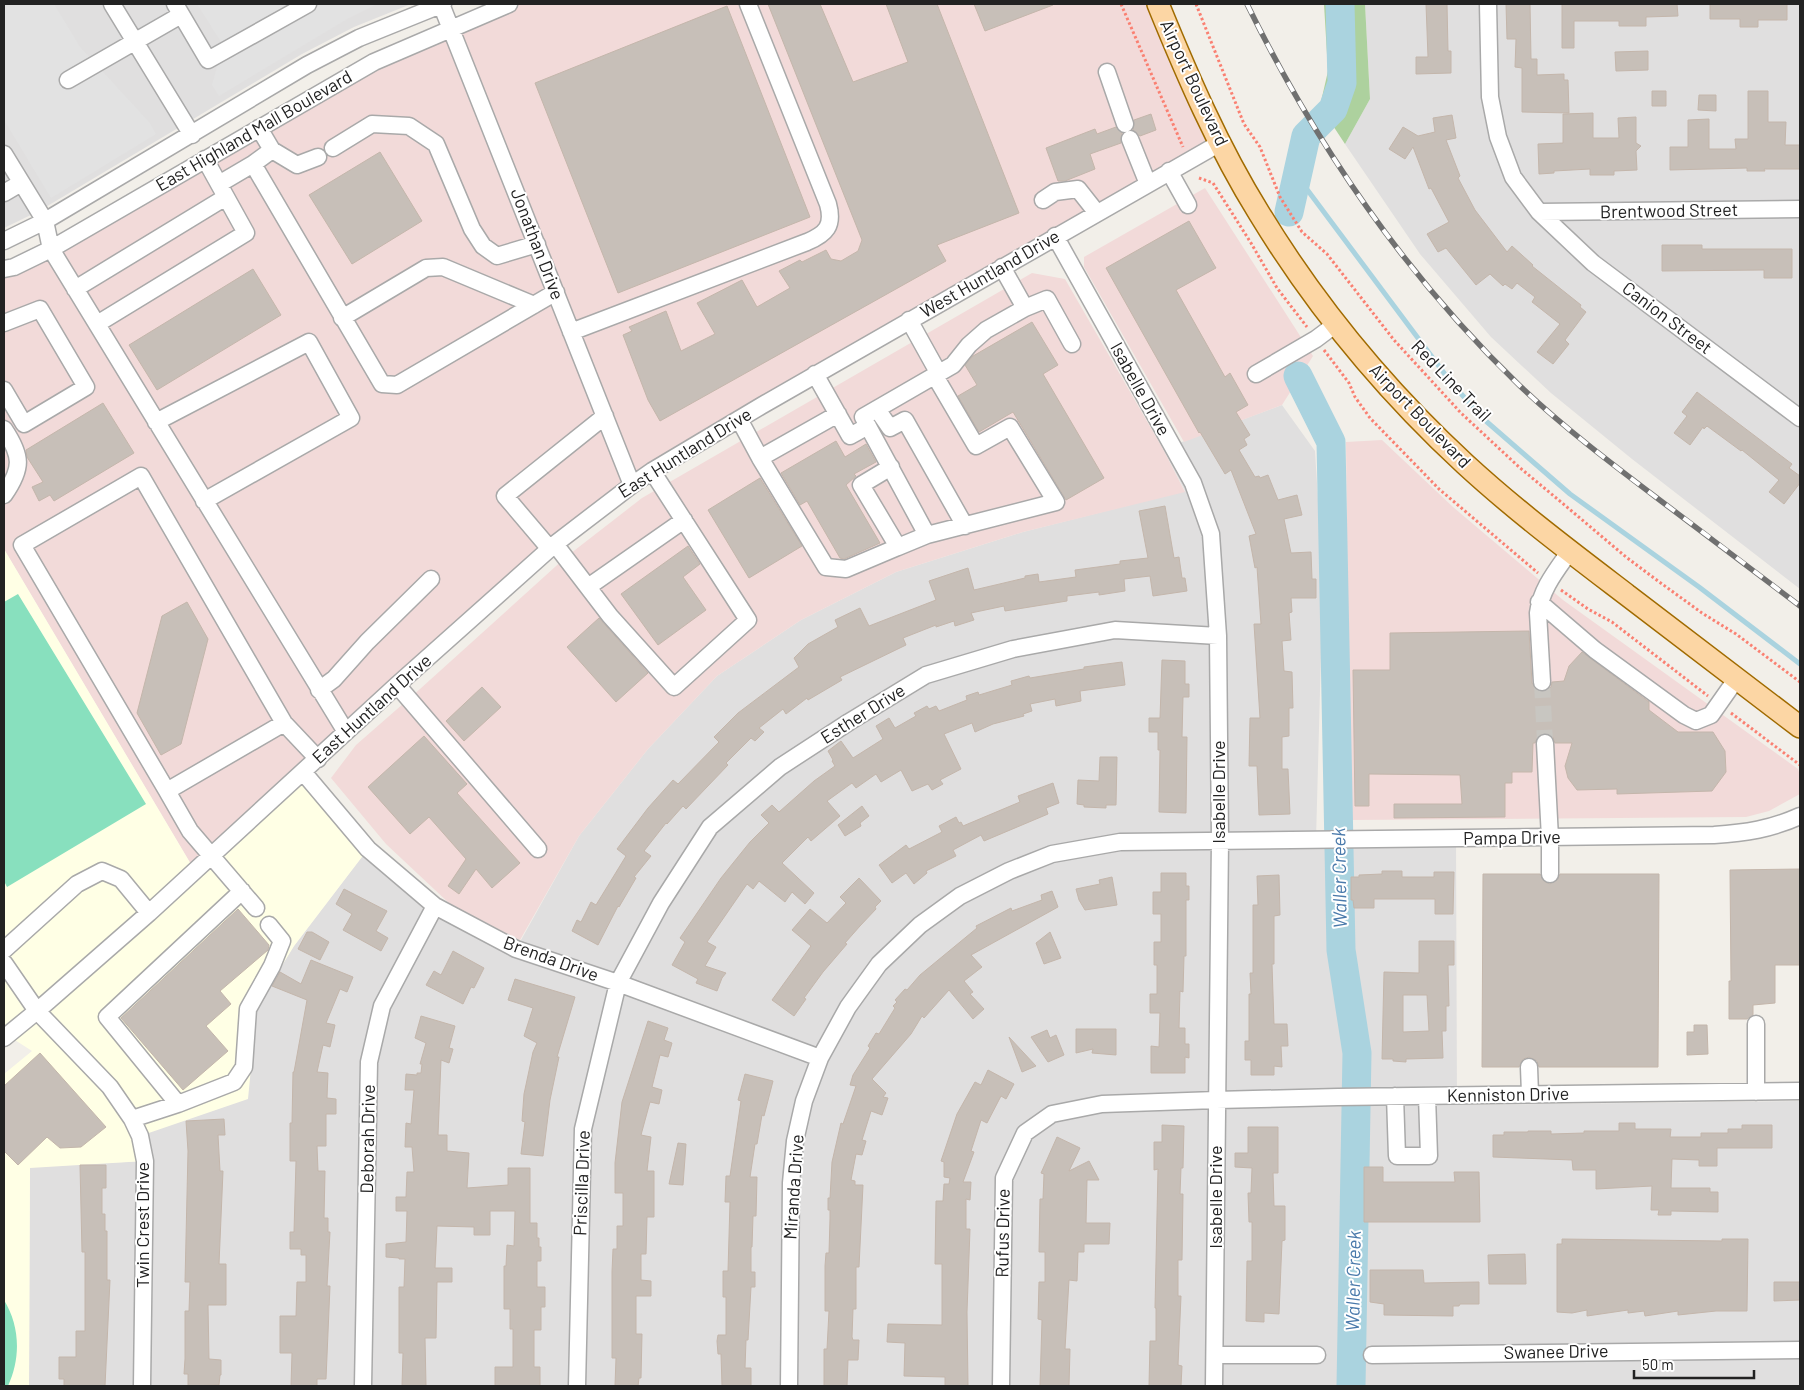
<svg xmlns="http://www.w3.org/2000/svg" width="1804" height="1390" font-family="Barlow,sans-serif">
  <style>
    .residential { fill: #e0dfdf }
    .commercial { fill: #f2dad9 }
    .education { fill: #ffffe5 }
    .forest { fill: #add19e }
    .pitch { fill: #88e0be }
    .parking { fill: #e2e2e2 }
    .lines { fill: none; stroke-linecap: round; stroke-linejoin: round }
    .stream { stroke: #aad3df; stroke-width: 5 }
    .river { stroke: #aad3df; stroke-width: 29 }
    .building { fill: #c7bfb8; stroke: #c4b6ab; fill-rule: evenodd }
    .minor-tunnel { stroke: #c8c6c1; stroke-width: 16; stroke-dasharray: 16 8; stroke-linecap: butt }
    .minor-casing { stroke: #a9a9a9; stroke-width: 19 }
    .major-casing { stroke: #a06b00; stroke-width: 24 }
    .path { stroke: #fa8072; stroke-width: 3; stroke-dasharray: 2.5 2.5; stroke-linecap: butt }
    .minor { stroke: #fff; stroke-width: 16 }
    .major { stroke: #fcd6a4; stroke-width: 21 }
    .rail-casing { stroke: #707070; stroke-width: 5.5 }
    .rail { stroke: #fff; stroke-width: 4; stroke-dasharray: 11; stroke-linecap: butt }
    .labels { text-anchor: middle; stroke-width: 4; stroke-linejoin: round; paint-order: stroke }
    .street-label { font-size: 18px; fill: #222; stroke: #fff }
    .water-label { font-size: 19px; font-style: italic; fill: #4a7aab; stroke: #fff }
  </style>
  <rect width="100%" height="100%" fill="#f2efe9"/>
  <!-- residential -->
  <path class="residential" d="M4 4H411L354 27 302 54 39 211 4 228Z
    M1365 4H1800V589L1632 459 1551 393 1491 337 1420 254 1345 144 1370 99Z
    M1282 405 1315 451 1323 580 1316 840 1456 839 1457 1105 1800 1101V1386H29L30 1167 145 1161 140 1136 257 1006 294 946 368 849 435 906 516 949 579 836 648 749 717 676 801 620 896 572 1023 532 1185 491 1163 449Z"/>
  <!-- commercial -->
  <path class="commercial" d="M509 4H1158L1220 143 632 485 195 871 4 549V269L259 128Z
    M1205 188 1313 356 1282 405 1184 442 1084 267V257Z
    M1032 273 1065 279 1163 449 1185 492 1023 532 896 572 801 620 717 676 648 749 579 836 520 940 451 905 386 844 331 778 356 745 420 689 566 557 642 498Z
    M1382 440 1453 507 1563 600 1798 769 1800 775V794L1769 811 1746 817 1350 820 1346 442Z"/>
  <!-- education -->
  <path class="education" d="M4 549 195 871 303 772 368 849 294 946 257 1006 248 1099 140 1136 145 1161 30 1168 29 1386H4V1074L32 1051 4 1033Z"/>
  <!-- forest -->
  <path class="forest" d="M1324 4H1365L1370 99 1345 144 1320 106 1328 71Z"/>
  <!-- pitch -->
  <path class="pitch" d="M18 594 146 804 7 887 4 881V602Z
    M4 1300C20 1326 21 1358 8 1386H4Z"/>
  <!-- parking -->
  <path class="parking" d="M4 4H54L80 47 149 122 156 134 51 198 4 120Z
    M197 4H377L349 18 219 96 212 85 223 45Z"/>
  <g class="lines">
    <!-- stream -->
    <path class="stream" d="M1297 176 1453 385 1487 422 1570 494 1699 587 1800 664"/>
    <!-- river -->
    <path class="river" d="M1289 212 1306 136 1333 109 1342 83 1340 4
      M1298 376 1331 442 1341 950 1357 1053 1351 1386"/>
  </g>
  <!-- building -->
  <path class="building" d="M768 4H820L853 82 908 62 886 4H937L1019 213 937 245 946 261 660 421 648 400 623 335 632 331 629 327 666 311 681 351 715 334 697 303 742 280 757 307 790 288 779 271 800 260 802 262 826 250 831 259 841 261 858 251 862 240Z
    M974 4H1052L1053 5 985 31Z
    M1426 4H1447L1448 51H1451V73L1416 74V57H1428Z
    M1506 4H1530L1531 59H1537V75L1564 74V80H1568L1569 113 1522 112V68L1515 67 1516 39H1507Z
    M1562 4H1677L1678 16 1646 17V26H1619V21H1574V48H1562Z
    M1710 4H1787V20H1758V27H1740V19H1710Z
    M727 6 810 217 618 293 535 83Z
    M1648 51V70L1616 71 1615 52Z
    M1652 91H1666V106H1652Z
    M1748 91H1768V122H1786L1785 145H1800V169H1764L1765 171H1747V168L1670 170V147H1688V120L1709 119V149H1736L1735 139H1748Z
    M1699 95H1716V111L1698 110Z
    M1593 113V138H1619L1618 118 1636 117V143L1641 146 1636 151 1637 170 1614 171V175H1590V169L1554 171V173L1539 174 1538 144 1563 143V114Z
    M1151 114 1156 130 1140 136 1133 130 1134 120Z
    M1452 115 1456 138 1446 140 1460 176 1458 178 1475 210 1507 252 1512 246 1533 265 1532 266 1581 305 1580 307 1586 312 1565 340 1569 344 1553 364 1537 352 1560 324 1532 302 1535 297 1517 283 1512 289 1505 284 1503 286 1490 274 1476 285 1446 248 1438 252 1427 234 1449 222 1431 188 1429 189 1413 147 1405 159 1389 149 1403 127 1418 136 1435 132 1433 118Z
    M1116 127 1122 133 1121 143 1090 154 1095 169 1065 181H1058L1046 148 1095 129 1097 134Z
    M380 152 422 221 352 264 309 195Z
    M1189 221 1216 268 1176 290 1225 377 1230 373 1248 405 1236 412 1250 435 1244 439 1247 445 1239 450 1255 477 1259 476 1260 478 1268 475 1278 500 1297 495 1302 515 1284 519 1291 553 1311 552 1312 579H1316V598H1291L1292 612 1289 613 1291 640 1282 641 1284 671 1292 672 1293 708H1289V736L1282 737V769H1288L1290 814 1259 815 1257 766H1249L1250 718H1260L1254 624H1261L1257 567 1255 568 1249 536 1256 534 1231 470 1225 474 1200 432 1199 433 1106 268Z
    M1662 245H1702V249H1792V278H1764V270L1662 271Z
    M253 269 281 315 157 390 129 345Z
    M1032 322 1058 365 1043 374 1104 478 1066 500 1013 412 979 432 958 396 977 385 965 365 973 356Z
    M1697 392 1792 464 1789 468 1800 476V483L1784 504 1769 492 1779 480 1742 450 1741 451 1707 426 1704 429 1703 427 1690 445 1674 433 1687 416 1682 412Z
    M103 403 134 453 54 501 50 495 39 501 32 487 43 482 27 457 26 450Z
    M836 441 845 457 866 444 876 462 854 474 856 476 846 485 880 543 844 559 840 558 807 501 800 505 781 473Z
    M760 478 802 546 749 578 708 510Z
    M1165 506 1174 558 1179 557 1182 578H1185L1187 591 1153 596 1150 576 1124 579 1125 591 1099 595V592L1067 596V601L1005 611 1004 606 971 613 974 620 955 626 954 621 936 627V625L903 638 906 645 840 677 842 680 808 700 807 698 786 714 783 709 759 728 764 732 755 741 751 738 726 763 728 765 686 809 683 806 667 824 666 823 644 851 651 856 634 877 636 878 619 907 618 906 598 945 572 931 577 920 581 922 591 902 596 905 626 856 617 849 648 808 673 780 678 784 719 742 714 737 738 713 799 667 794 658 808 644 838 627 835 620 860 608 869 626 936 600 929 581 968 568 974 590 1025 578V576L1038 574 1039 582 1076 577 1075 570 1120 564V561L1148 558 1139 511Z
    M688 546 700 564 683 577 706 610 658 645 621 594Z
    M187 602 208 639 181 744 161 755 137 713 162 616Z
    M599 618 648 673 616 702 567 647Z
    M1529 631 1532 683 1537 691 1542 692 1547 691 1551 687 1552 682 1564 681 1569 666 1582 652 1649 702V710L1678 732H1713L1725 751 1726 772 1712 791 1617 794V789L1577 790 1568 778 1565 766 1572 743H1555L1553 737 1545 733 1539 735 1535 743H1533L1532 772H1512V783H1505V817L1394 818V804H1462L1460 775 1369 774V806H1355L1353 670H1390V633Z
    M1162 660 1185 661V684H1189V697H1183L1182 737H1187L1186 813 1159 812 1160 750H1158V732H1149V718H1160Z
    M1122 662 1125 685 1080 691 1081 701 1056 706 1055 699 1030 704 1032 711 1023 714 1024 716 993 724 975 732 972 723 944 734 961 769 940 780 943 784 932 790 928 784 912 791 901 770 881 782 876 774 856 788 852 783 827 801 840 816 811 841 808 837 782 863 814 893 805 904 792 892 785 902 759 881 753 889 747 884 707 942 716 947 705 966 726 973 722 978 717 991 696 983 698 979 672 965 685 942 680 938 721 878 750 842 769 823 761 815 772 805 779 812 814 781 835 766 832 761 833 760 828 751 841 741 853 758 883 739 876 726 889 718 895 728 916 716 914 713 927 706 929 709 936 706 939 711 967 700 966 696 978 692 979 695 1012 685 1011 681 1029 676 1030 678 1084 669V667Z
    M482 687 501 707 464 741 446 721Z
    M424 736 467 784 457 793 520 863 492 888 476 869 459 894 448 886 466 859 429 817 410 834 368 787Z
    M1100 757H1117L1116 805H1106V808L1084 807V805L1077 804 1078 780 1099 781Z
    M1053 783 1059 803 1046 808 1048 814 984 841 981 835 953 850 956 856 926 871 927 873 914 884 906 873 892 883 879 865 906 845 909 849 942 832 939 826 956 817 959 823 961 822 963 826 1020 802 1018 796Z
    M862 806 869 816 860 823 861 826 845 836 838 825Z
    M1800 869V965H1775V1003L1753 1005V1015L1747 1019H1729V981H1731L1730 870Z
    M1382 871H1402V877H1434V872H1454L1453 914H1435V899H1374V908H1354L1353 900H1351V877H1359V875L1382 874Z
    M1161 873H1186V886H1189V900H1186V956H1184L1183 992 1180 991 1179 1028H1185V1044H1189V1058L1185 1057V1073H1151V1046L1159 1047 1160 1013H1150V994H1157V965H1154V942H1161V914H1153V892H1161Z
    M1483 874H1540L1545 882 1550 884 1558 879 1560 874H1659L1658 1067H1539L1537 1061 1529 1057 1523 1059 1519 1067H1482Z
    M1279 875 1280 915 1274 916V964H1272L1274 1024H1287L1288 1046H1281L1282 1067 1274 1066V1075H1251V1060H1245V1041H1249V994H1251L1250 973H1253V905H1258L1257 876Z
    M1112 877 1117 905 1085 910 1079 900 1076 889 1100 884 1099 880Z
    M859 878 881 901 875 907 876 909 860 926 845 943 847 944 823 972 804 998 806 999 794 1016 772 1000 811 946 792 930 810 909 827 923 846 903 840 897Z
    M344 889 387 911 376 931 388 938 381 951 343 930 352 914 336 904Z
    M1052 891 1058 907 971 955 982 967 964 981 973 992 970 994 984 1009 973 1019 949 990 924 1018 922 1016 911 1034 872 1079 886 1093 883 1097 888 1098 882 1115 871 1111 862 1140 866 1141 862 1155 856 1154 851 1180 855 1181V1185H863L859 1267H856V1309H853L852 1337 853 1340H859L858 1360H848L847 1386H824V1349H827L829 1311H825V1266L826 1253H829L830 1219V1210H828V1198H830L832 1162 841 1123 843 1124 856 1086 850 1085 853 1075 870 1048 868 1046 876 1033 879 1034 895 1008 893 1006 897 1002 895 1000 905 989 907 990 920 975 977 928 976 926 1011 908 1012 911 1042 900 1041 895Z
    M238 909 269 945 268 950 220 991 231 1004 206 1026 228 1051 183 1090 121 1018Z
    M307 932H312L329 942 320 960 298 949Z
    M1050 932 1061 958 1044 964 1036 943Z
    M1419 941H1454V965H1448L1449 1006H1446V1031H1442L1443 1058 1406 1059V1062L1393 1061V1059H1382L1384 972 1419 973ZM1403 995H1427L1429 1031 1403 1032Z
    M453 951 484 968 474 988 471 987 463 1004 426 985 434 971 441 975Z
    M311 960 353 977 347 992 340 989 326 1023 335 1025 330 1047 323 1045 317 1072 328 1073 327 1098 336 1099V1114H326V1146H317L318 1171H325L324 1218H328V1232H330L327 1286H330L326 1379H317V1386H291L292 1353H280V1316H296L297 1282H306V1255H301V1249H290V1232H294L296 1161H290V1123H292L293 1072H294L307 1000 272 986 280 972 301 984Z
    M515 979 575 997 557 1057H559L550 1100 543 1156 521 1154 525 1122 522 1121 524 1094 533 1052 537 1043 524 1036 533 1008 508 1000Z
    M421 1016 455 1026 449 1048 453 1049 449 1063 441 1060 438 1135H447V1151L469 1153 467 1188 508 1185V1168H530V1223H537V1238H539V1247H541V1261H537V1287H545V1307H541V1330H534V1367H540V1386H495V1367H513V1329H510V1309H504V1266H506L507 1245 514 1246 515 1211H490V1235H474V1227L437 1226 435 1268H452V1282H437L436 1338H425L426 1386H402L403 1353H399V1287H404L405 1259H399V1258L386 1257V1244L406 1242 407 1211H396V1197H406L407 1172H414L412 1147H405L406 1123 411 1124 414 1090H405L406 1074 417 1075V1073H421L422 1064H420L426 1043 415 1038Z
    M648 1021 668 1028 664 1040 672 1043 668 1057 660 1055 652 1087 662 1090 659 1104 650 1102 641 1135 651 1137 647 1171H654V1217H647L646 1254H641V1280L651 1281V1296H636V1334H642L641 1378H639L638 1386H615L616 1358H612V1272L613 1249H617V1226H623V1193H615V1163L622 1102Z
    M1694 1025H1707L1708 1054 1687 1055V1032H1694Z
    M1076 1029H1116V1055L1092 1053 1093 1049 1076 1053Z
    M1047 1030 1050 1038 1056 1035 1064 1055 1048 1062 1031 1037Z
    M1009 1037 1036 1066 1022 1072Z
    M40 1053 106 1127 81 1147 60 1148 47 1137 18 1165 4 1151V1086Z
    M988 1070 1014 1084 1006 1099 1001 1096 987 1123 981 1120 971 1151 974 1152 963 1182H971L970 1200 966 1199V1229H970L967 1312 968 1386H945V1377L904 1376 905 1343 887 1342 888 1324 942 1325V1264H935L936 1201H943L944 1184H949L950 1178 944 1177V1162L941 1161 957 1114 975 1082 981 1085Z
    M745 1074 773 1081 764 1116 762 1115 757 1144H755L750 1177H757L756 1216H753L752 1247H751V1272H755V1287H751L748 1340H746L745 1368H751V1386H722L721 1354H718L717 1341 718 1335H726V1297H723V1271H728L730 1202H725L726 1176H730L741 1101 738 1100Z
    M224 1119 225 1135H218L220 1171H223L219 1264H226V1305H208L209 1359 221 1360V1375H220L219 1385 188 1386V1374H184L185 1359V1311H189L190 1282H185L188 1151 186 1121Z
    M1619 1123H1635V1129H1671L1670 1137H1701V1133H1728V1129H1742V1125H1772V1148H1717V1166H1699V1160L1672 1159 1671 1188H1710V1192H1718V1212L1671 1211V1215H1658L1659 1210H1651L1652 1186 1596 1189V1170H1573L1572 1160 1493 1157V1135H1504V1132H1528V1131H1551V1134L1584 1133V1131H1619Z
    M1162 1125 1184 1126 1183 1168H1181L1180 1194H1183L1182 1260H1178V1296H1181L1178 1365 1182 1366 1181 1386H1149L1150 1341H1156V1308H1155L1158 1169 1154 1170V1142H1162Z
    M1248 1127H1278V1173H1273L1274 1206H1285V1240L1282 1241 1279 1314 1264 1313V1322L1246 1321 1247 1261H1252V1222H1249L1248 1193H1251L1252 1168 1235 1167V1153H1248Z
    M1057 1137 1080 1148 1069 1171 1089 1161 1099 1180H1087L1086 1223H1110L1109 1244H1084V1252H1078L1077 1281 1069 1280 1065 1349H1070L1069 1386H1040L1042 1320 1038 1319 1039 1282H1045V1252H1039L1040 1199H1043L1044 1174 1041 1173Z
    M678 1143 686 1144 683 1185 669 1184Z
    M80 1165H106V1188H102V1214H105V1231H107V1280H110L105 1386H64V1379H59V1357H76V1331H85V1252H82Z
    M1364 1167H1383V1182H1455L1454 1172H1479L1480 1222H1364Z
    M1562 1239 1722 1241V1239H1748L1747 1311H1716L1678 1315V1311L1645 1316 1644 1311 1628 1313V1310L1587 1316V1310L1572 1313 1557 1312V1244H1562Z
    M1525 1254 1526 1284H1489L1488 1255Z
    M1370 1270H1423L1424 1283 1479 1282V1304H1460L1459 1306H1453V1316L1384 1315V1304L1370 1302Z
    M1774 1282H1800V1300L1774 1301Z"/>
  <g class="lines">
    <!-- minor-tunnel -->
    <path class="minor-tunnel" d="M1542 682 1545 743"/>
    <defs>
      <path id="minor" d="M112 4 192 135
        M175 4 208 60 308 4
        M441 4 632 485
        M1488 4 1490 97 1498 137 1513 177 1539 212 1593 263 1800 418
        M1107 72 1125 124
        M68 80 181 15
        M259 128 272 150 253 164 382 384 397 385 556 292
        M1130 139 1148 184
        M333 148 372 124 409 126 436 144 472 229 483 246 497 256 537 244
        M272 150 297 165 318 157
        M4 154 45 221 51 249 346 732
        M1169 171 1188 205
        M219 184 253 164
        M4 193 21 183
        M1043 200 1055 192 1078 189 1097 213
        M1539 212 1800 209
        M1055 236 1193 483 1211 534 1218 636 1220 840 1214 1386
        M4 241 45 221 307 65 359 38 443 4
        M1002 267 1025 308
        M4 269 14 267 51 249 374 62 509 4
        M75 289 226 197
        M342 318 426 268 443 267 534 305
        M909 320 939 374
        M4 323 40 309 86 387 24 424 4 390
        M97 324 246 233 205 159
        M571 332 807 242C826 234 834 226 828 204L748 4
        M815 374 850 436 868 426
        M1256 374 1316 339 1336 324
        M935 376 976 446 1010 427 1056 502 927 535 863 417 953 365 969 345 986 330 1025 308 1047 299 1072 344
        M877 409 890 428 905 420 965 526
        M739 419 760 458 838 414
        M156 422 309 342 351 418 204 501
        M4 429C22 456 23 468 4 495
        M760 458 826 567 846 569 898 547
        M891 467 861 485 898 547 927 535
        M555 544 610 616 674 687 748 620 652 471
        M550 549 505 496 605 416
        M588 587 684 520
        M1539 602 1595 650 1684 715 1696 721 1711 715 1737 678
        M1542 682 1538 613C1541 589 1556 571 1570 551
        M397 685 538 849
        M319 690 334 679 367 642 431 579
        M284 723 167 791 22 545 141 476 284 723 318 759
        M1545 743 1550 838V874
        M303 772 368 849 435 906 516 949 618 983 820 1058
        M167 791 190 831 256 908
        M4 950 77 884 102 871 121 879 149 913
        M4 963 37 1011 110 1087 132 1119 140 1136 145 1161 142 1386
        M4 1038 37 1011 149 913 397 685 555 544 632 485 652 471 761 406 1220 143
        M1529 1067 1530 1094
        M1756 1092V1024
        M1395 1096 1397 1156H1429L1427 1096
        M178 1104 107 1017 242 891
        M132 1119 178 1104 234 1082 244 1067 248 1009 272 966 282 941 269 925
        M1215 1355H1317
        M1372 1355 1800 1350
        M363 1386 369 1062 382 1006 435 906
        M577 1386 583 1129 618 983 661 903 710 827 780 767 849 722 926 675 1013 649 1115 630 1218 636
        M789 1386 791 1183 795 1141 804 1101 820 1058 848 1007 879 964 920 925 960 896 1009 871 1052 854 1120 842 1714 835C1746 833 1771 829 1800 816
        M1001 1386 1004 1178 1025 1133 1052 1114 1102 1104 1216 1100 1338 1097 1800 1091"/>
      <path id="major" d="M1158 4C1187 75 1218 147 1259 213 1315 305 1386 391 1465 464 1516 511 1572 553 1627 595 1685 639 1743 683 1800 727"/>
    </defs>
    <!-- minor casing -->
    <use href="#minor" class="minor-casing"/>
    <!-- major casing -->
    <use href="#major" class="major-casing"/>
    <!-- path -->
    <path class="path" d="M1121 4 1183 147
      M1196 4 1244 124 1260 147 1280 197 1302 232 1327 254 1394 340 1461 413 1519 467 1561 502 1626 557 1658 581 1702 613 1736 634 1800 682
      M1199 178 1213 183 1251 243 1277 288 1307 327
      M1324 350 1349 383 1355 397 1370 418 1439 489 1538 573
      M1561 590 1588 609 1612 622 1708 696
      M1731 713 1800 765"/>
    <!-- minor -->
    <use href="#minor" class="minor"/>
    <!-- major -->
    <use href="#major" class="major"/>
    <defs>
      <path id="rail" d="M1247 4C1316 145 1405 275 1519 385 1563 427 1612 464 1661 501 1708 536 1754 571 1800 606"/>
    </defs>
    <!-- rail casing -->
    <use href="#rail" class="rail-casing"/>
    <!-- rail -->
    <use href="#rail" class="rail"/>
  </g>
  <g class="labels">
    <!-- street labels -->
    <g class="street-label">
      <text transform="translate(1194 83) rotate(65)" y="6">Airport Boulevard</text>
      <text transform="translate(254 131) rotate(-30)" y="6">East Highland Mall Boulevard</text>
      <text transform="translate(1669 211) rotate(-1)" y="6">Brentwood Street</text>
      <text transform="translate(537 244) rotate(69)" y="6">Jonathan Drive</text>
      <text transform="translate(990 274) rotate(-30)" y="6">West Huntland Drive</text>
      <text transform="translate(1667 318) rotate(37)" y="6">Canion Street</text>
      <text transform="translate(1451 381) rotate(46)" y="6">Red Line Trail</text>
      <text transform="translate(1140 389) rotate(61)" y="6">Isabelle Drive</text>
      <text transform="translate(1420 416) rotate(46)" y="6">Airport Boulevard</text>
      <text transform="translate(685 453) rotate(-32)" y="6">East Huntland Drive</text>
      <text transform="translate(372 709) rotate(-42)" y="6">East Huntland Drive</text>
      <text transform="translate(863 714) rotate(-32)" y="6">Esther Drive</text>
      <text transform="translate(1219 792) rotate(-90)" y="6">Isabelle Drive</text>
      <text transform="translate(1512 838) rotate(-1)" y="6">Pampa Drive</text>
      <text transform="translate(551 959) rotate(20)" y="6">Brenda Drive</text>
      <text transform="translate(1508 1095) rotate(-1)" y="6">Kenniston Drive</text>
      <text transform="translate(368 1139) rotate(-89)" y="6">Deborah Drive</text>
      <text transform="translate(582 1183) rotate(-88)" y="6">Priscilla Drive</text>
      <text transform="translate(794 1187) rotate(-86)" y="6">Miranda Drive</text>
      <text transform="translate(1216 1197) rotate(-90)" y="6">Isabelle Drive</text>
      <text transform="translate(143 1225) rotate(-90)" y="6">Twin Crest Drive</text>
      <text transform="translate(1003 1233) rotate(-89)" y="6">Rufus Drive</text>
      <text transform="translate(1556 1352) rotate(-1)" y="6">Swanee Drive</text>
    </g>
    <!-- water labels -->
    <g class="water-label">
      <text transform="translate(1339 878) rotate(-91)" y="7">Waller Creek</text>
      <text transform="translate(1353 1281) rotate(-89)" y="7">Waller Creek</text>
    </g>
  </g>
  <!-- border -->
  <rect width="1804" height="1390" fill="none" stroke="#222222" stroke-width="10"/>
  <!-- scale -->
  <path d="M1634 1370v8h120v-8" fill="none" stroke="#222222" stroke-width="2.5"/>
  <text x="1642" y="1370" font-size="15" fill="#222222" stroke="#ffffff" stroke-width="4" paint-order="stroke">50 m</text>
</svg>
